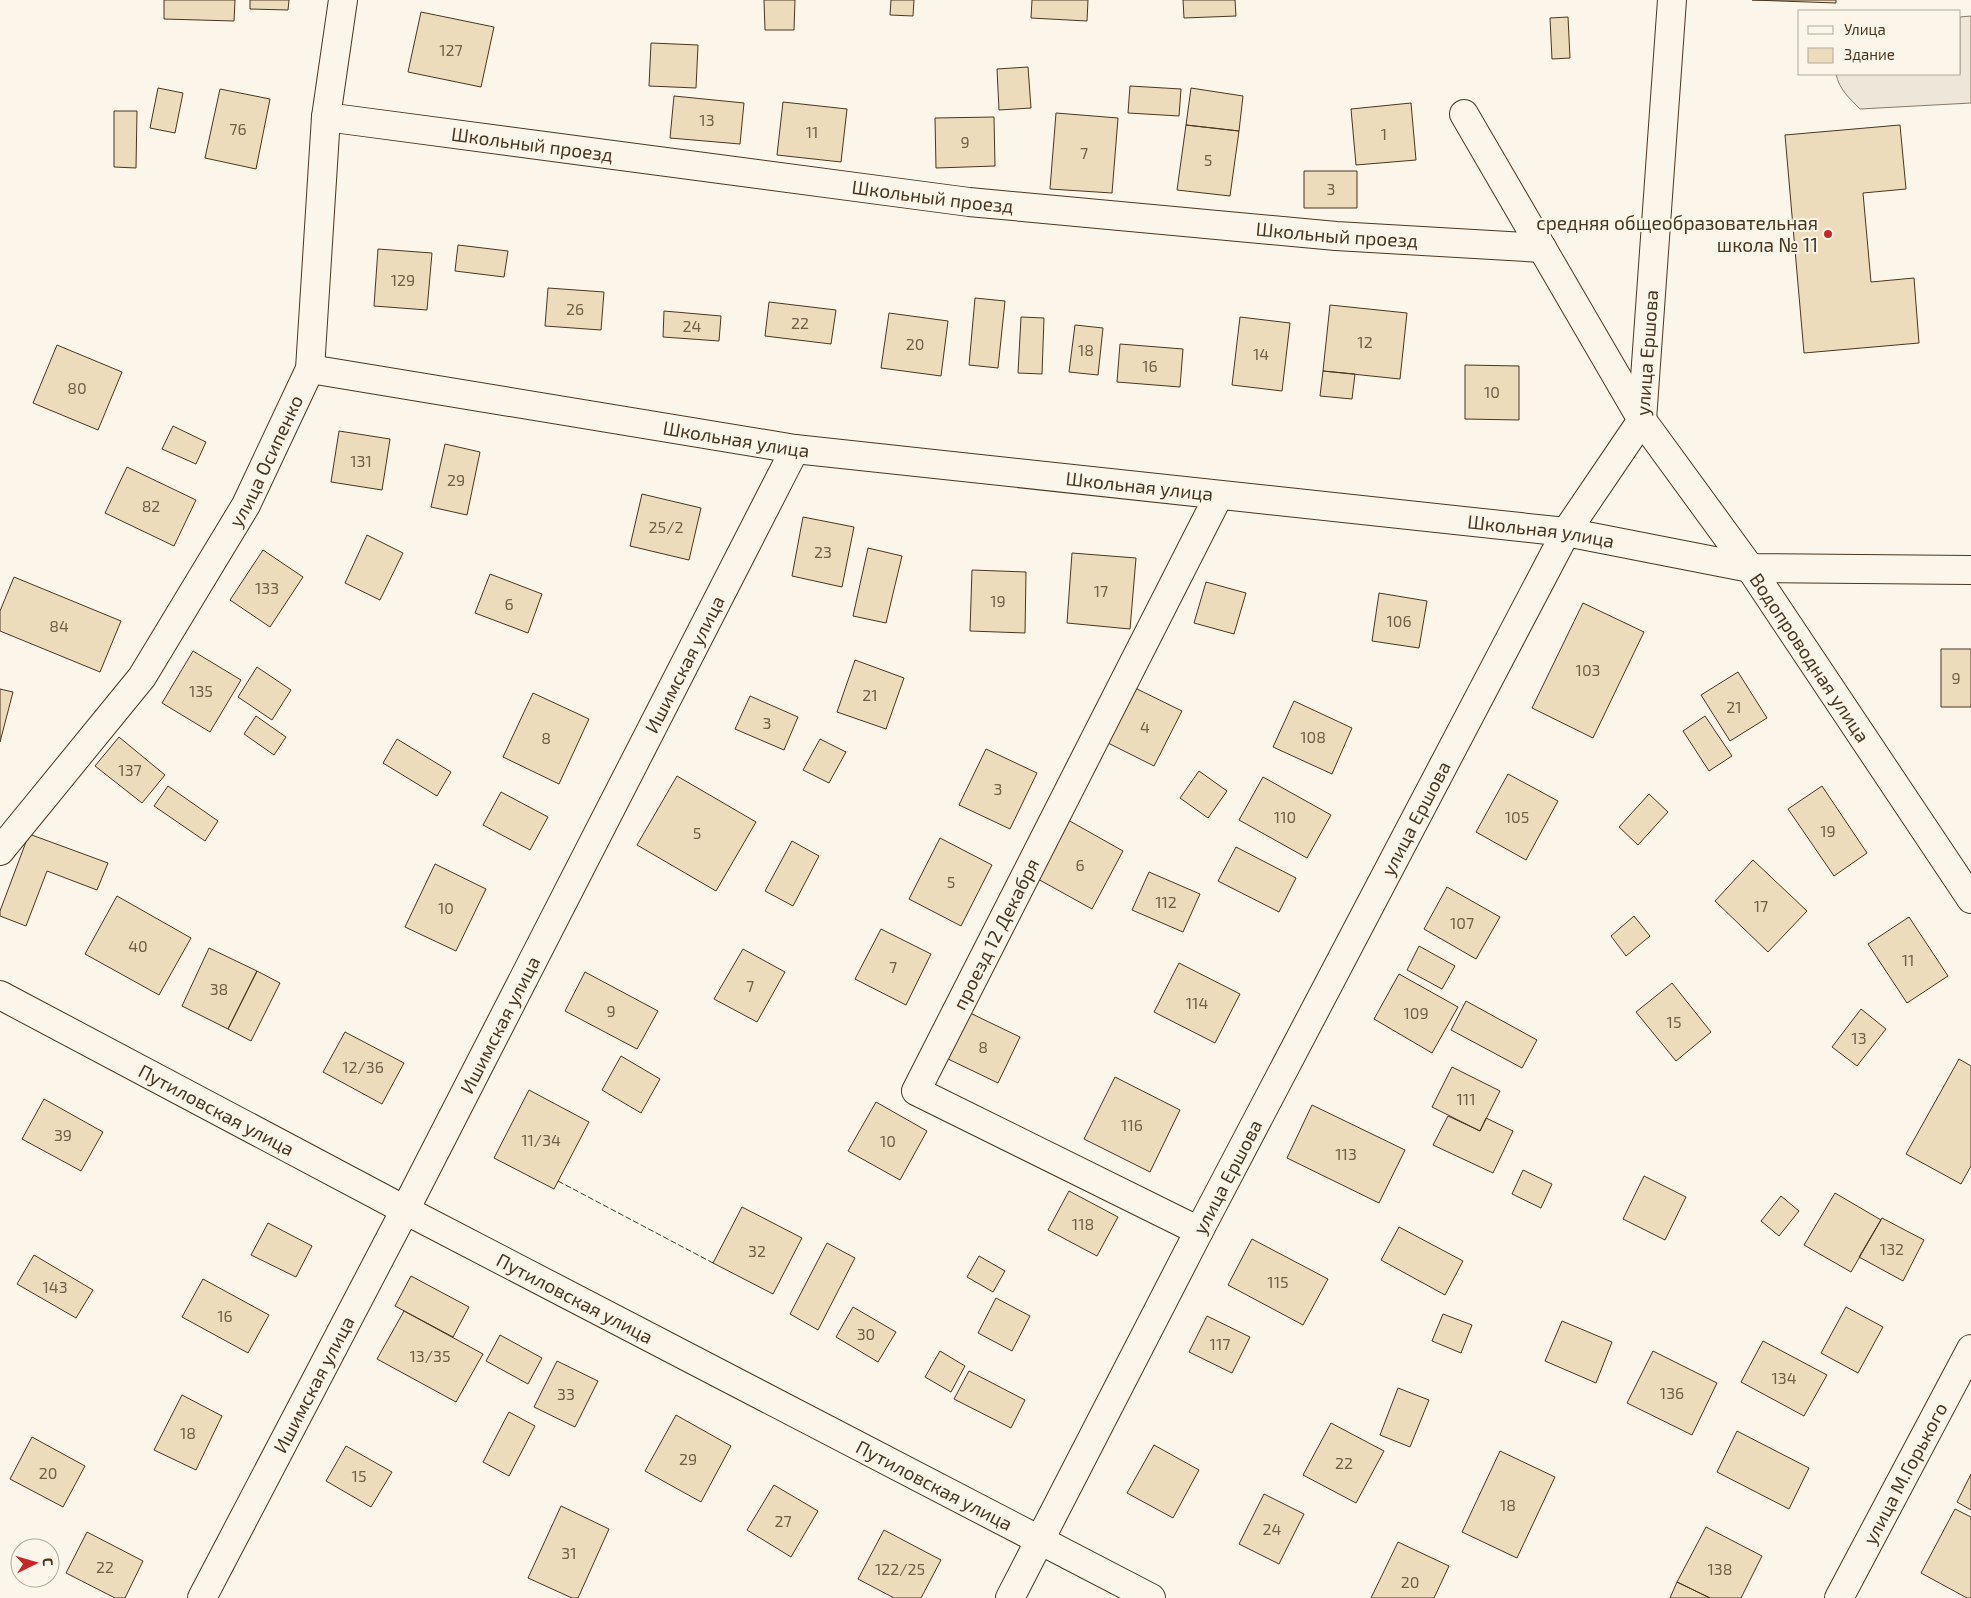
<svg xmlns="http://www.w3.org/2000/svg" width="1971" height="1598" font-family="'Exo 2',sans-serif">
  <style>
    .garden { fill: #ede6d9; stroke: #887966 }
    .building { fill: #ecdcbc; stroke: #4a3520 }
    .lines { fill: none; stroke-linecap: round; stroke-linejoin: round }
    .minor-casing { stroke: #4a3520; stroke-width: 30 }
    .minor { stroke: #fbf6e9; stroke-width: 28 }
    .fence { stroke: #4a3520; stroke-width: 1; stroke-dasharray: 6 2.5; stroke-linecap: butt }
    .poi-dot { fill: #c62828; stroke: #fbf6e9; stroke-width: 2 }
    .labels { text-anchor: middle; stroke-width: 4; stroke-linejoin: round; paint-order: stroke }
    .number-label { font-size: 16px; fill: #725f47 }
    .street-label { font-size: 19px; fill: #4a3520; stroke: #fbf6e9 }
    .poi-label { font-size: 19px; fill: #4a3520; stroke: #fbf6e9; text-anchor: end }
  </style>
  <rect width="100%" height="100%" fill="#fbf6e9"/>
  <!-- garden -->
  <path class="garden" d="M1971 16V103L1860 109C1849 98 1839 89 1836 74H1960V17Z"/>
  <!-- building -->
  <path class="building" d="M164 0H235L234 21 164 19Z
    M250 0H289L288 10 250 9Z
    M764 0H795L794 30H765Z
    M891 0H914L913 16 890 15Z
    M1032 0H1088L1087 21 1031 18Z
    M1183 0H1235L1236 16 1184 18Z
    M1752 0H1836V3Z
    M421 12 494 27 481 87 408 72Z
    M1568 17 1570 58 1552 59 1550 18Z
    M651 43 698 45 696 88 649 86Z
    M1028 67 1031 108 999 110 997 69Z
    M1130 86 1181 89 1179 116 1128 113Z
    M158 88 183 93 175 133 150 128Z
    M1191 88 1243 96 1239 131 1186 125Z
    M220 89 270 99 256 169 205 158Z
    M674 96 744 103 740 144 670 138Z
    M783 102 847 109 841 162 777 155Z
    M1411 103 1416 160 1356 165 1351 109Z
    M114 111H137L136 168 114 167Z
    M1056 113 1118 118 1112 193 1050 189Z
    M994 117 995 166 936 168 935 118Z
    M1186 125 1239 131 1230 196 1177 190Z
    M1900 125 1906 189 1863 193 1871 282 1914 278 1919 343 1804 353 1785 135Z
    M1304 171H1357V208H1304Z
    M458 245 508 251 504 277 455 271Z
    M378 249 432 253 427 310 374 306Z
    M548 288 604 292 601 330 545 326Z
    M975 298 1005 301 998 368 969 365Z
    M769 302 836 310 831 344 765 336Z
    M1330 305 1407 313 1400 379 1323 371Z
    M664 311 721 316 719 341 663 337Z
    M889 313 948 321 941 376 881 368Z
    M1021 317 1044 318 1042 374 1018 373Z
    M1240 317 1290 323 1282 391 1232 385Z
    M1075 325 1103 328 1098 375 1069 372Z
    M1120 344 1183 349 1180 387 1117 382Z
    M57 345 122 372 98 430 33 403Z
    M1465 365 1519 366V420L1465 419Z
    M1323 371 1355 374 1352 399 1320 396Z
    M173 426 206 442 196 464 162 449Z
    M339 431 390 439 382 490 331 482Z
    M445 444 480 452 467 515 431 507Z
    M127 467 196 500 174 546 105 513Z
    M642 494 701 508 689 560 630 546Z
    M803 517 854 527 842 587 792 576Z
    M367 535 403 553 380 600 345 583Z
    M868 548 902 556 886 623 853 616Z
    M263 550 303 577 270 627 230 600Z
    M1072 553 1136 558 1130 629 1067 623Z
    M972 570 1026 572 1025 633 970 631Z
    M490 574 542 594 528 633 475 613Z
    M14 577 121 621 100 672 0 631V611Z
    M1206 582 1246 593 1234 634 1194 623Z
    M1379 593 1427 601 1419 648 1372 641Z
    M1583 603 1644 632 1593 738 1532 708Z
    M1941 649H1971V707H1941Z
    M193 651 241 680 210 732 162 703Z
    M855 660 904 678 886 729 837 712Z
    M257 667 291 690 272 720 238 697Z
    M1738 672 1767 718 1730 741 1701 695Z
    M1135 688 1182 711 1154 766 1108 743Z
    M0 689 13 692 0 742Z
    M533 693 589 719 559 784 503 757Z
    M750 696 798 717 784 750 735 729Z
    M1294 701 1352 728 1332 774 1273 747Z
    M256 716 286 737 274 755 244 734Z
    M1705 716 1732 756 1709 771 1683 731Z
    M119 737 165 775 142 803 95 766Z
    M397 739 451 772 437 796 383 763Z
    M820 739 846 752 829 783 803 770Z
    M986 749 1037 773 1010 829 959 805Z
    M1199 771 1227 791 1208 818 1180 798Z
    M1508 774 1558 801 1526 860 1476 832Z
    M677 776 756 822 716 891 637 845Z
    M1263 777 1331 815 1307 858 1239 820Z
    M168 786 218 821 205 841 154 806Z
    M1822 786 1867 853 1834 876 1788 809Z
    M501 792 548 817 530 850 483 825Z
    M1649 794 1668 812 1638 845 1619 827Z
    M1068 820 1123 851 1092 909 1036 878Z
    M29 834 108 863 97 890 47 871 26 926 0 916V911Z
    M940 838 992 865 961 926 909 899Z
    M792 841 819 856 793 906 765 891Z
    M1236 847 1296 878 1279 912 1218 881Z
    M1753 860 1807 911 1768 952 1715 901Z
    M435 864 486 889 456 951 405 927Z
    M1149 872 1200 894 1183 932 1132 910Z
    M1447 887 1500 917 1476 959 1424 929Z
    M117 896 191 938 159 995 85 954Z
    M1634 916 1650 936 1626 956 1611 936Z
    M1909 917 1948 976 1907 1003 1868 944Z
    M881 929 931 954 906 1005 855 979Z
    M1419 946 1455 966 1442 989 1407 970Z
    M209 948 257 971 228 1029 182 1006Z
    M743 949 785 972 757 1022 714 999Z
    M1179 963 1240 994 1215 1043 1154 1012Z
    M257 971 280 983 251 1041 228 1029Z
    M585 972 658 1011 637 1049 565 1011Z
    M1399 974 1458 1007 1432 1053 1374 1019Z
    M1672 983 1711 1032 1676 1061 1636 1012Z
    M1466 1001 1537 1040 1522 1068 1451 1030Z
    M1861 1009 1886 1029 1857 1066 1832 1047Z
    M968 1012 1020 1037 998 1083 946 1058Z
    M345 1032 404 1063 382 1104 323 1072Z
    M621 1056 660 1079 641 1113 602 1090Z
    M1959 1059 1971 1066V1166L1961 1184 1906 1154Z
    M1452 1067 1500 1091 1480 1131 1432 1107Z
    M1115 1077 1180 1110 1150 1172 1084 1139Z
    M529 1090 589 1122 554 1189 494 1158Z
    M44 1099 103 1132 81 1171 22 1139Z
    M876 1102 927 1131 900 1180 848 1151Z
    M1312 1105 1405 1150 1379 1203 1287 1158Z
    M1448 1116 1480 1131 1486 1118 1513 1131 1493 1173 1433 1145Z
    M1523 1170 1552 1184 1541 1208 1512 1194Z
    M1644 1176 1686 1197 1665 1240 1623 1219Z
    M1069 1191 1118 1217 1097 1256 1048 1230Z
    M1835 1193 1881 1220 1851 1272 1804 1245Z
    M1781 1196 1799 1211 1779 1236 1761 1221Z
    M742 1207 802 1238 773 1294 713 1263Z
    M1882 1218 1924 1240 1903 1281 1859 1257Z
    M268 1223 312 1246 296 1277 251 1255Z
    M1399 1227 1463 1261 1445 1295 1381 1260Z
    M1252 1239 1328 1279 1303 1325 1228 1285Z
    M827 1243 855 1258 818 1330 790 1314Z
    M34 1255 93 1290 76 1318 17 1284Z
    M979 1256 1005 1271 993 1292 967 1277Z
    M411 1276 469 1307 453 1337 395 1306Z
    M203 1279 269 1315 248 1353 182 1317Z
    M996 1298 1030 1316 1012 1351 978 1333Z
    M853 1307 896 1332 878 1362 836 1337Z
    M1846 1307 1883 1327 1858 1373 1821 1353Z
    M404 1311 483 1354 456 1402 377 1359Z
    M1443 1314 1472 1325 1461 1353 1432 1341Z
    M1207 1316 1250 1337 1232 1373 1189 1352Z
    M1562 1321 1612 1342 1596 1383 1545 1361Z
    M500 1335 542 1358 528 1384 486 1361Z
    M1763 1341 1827 1375 1804 1416 1741 1382Z
    M940 1351 965 1366 951 1392 925 1377Z
    M1653 1351 1717 1383 1692 1435 1627 1403Z
    M557 1361 598 1381 575 1427 534 1407Z
    M969 1371 1025 1400 1011 1428 954 1399Z
    M1398 1388 1429 1400 1410 1447 1380 1435Z
    M182 1395 222 1416 196 1470 154 1450Z
    M509 1412 535 1426 509 1476 483 1462Z
    M676 1415 731 1446 701 1502 645 1471Z
    M1331 1423 1384 1451 1356 1503 1303 1475Z
    M1737 1431 1809 1468 1789 1509 1717 1472Z
    M32 1437 85 1466 63 1507 10 1479Z
    M1154 1445 1199 1470 1173 1518 1127 1493Z
    M346 1446 392 1472 371 1507 326 1481Z
    M1500 1451 1555 1477 1517 1558 1462 1532Z
    M1971 1474V1510L1957 1502Z
    M774 1485 818 1511 791 1557 747 1530Z
    M1264 1494 1304 1514 1279 1564 1239 1544Z
    M561 1506 609 1529 578 1598H572L528 1578Z
    M1955 1509 1971 1517V1598H1967L1921 1573Z
    M1706 1527 1762 1556 1741 1598H1710L1677 1582Z
    M884 1530 941 1560 921 1598H894L858 1579Z
    M87 1532 143 1561 125 1598H115L66 1573Z
    M1398 1542 1449 1566 1434 1598H1371Z
    M1677 1582 1710 1598H1670Z"/>
  <g class="lines">
    <defs>
      <g id="minor">
        <path id="s1" d="M1464 114 1642 420 1750 568 1971 899"/>
        <path id="s2" d="M326 117 969 202 1336 236 1542 248"/>
        <path id="s3" d="M310 369 795 449 1566 532 1750 568 1971 570"/>
        <path id="s4" d="M0 851 142 677 246 505 310 369 326 117 343 0"/>
        <path id="s5" d="M0 995 405 1210 1151 1598"/>
        <path id="s6" d="M1199 1231 916 1091 1219 495"/>
        <path id="s7" d="M202 1598 405 1210 795 449"/>
        <path id="s8" d="M1010 1598 1199 1231 1566 532 1642 420 1672 0"/>
        <path id="s9" d="M1839 1598 1971 1349"/>
      </g>
    </defs>
    <!-- minor casing -->
    <use href="#minor" class="minor-casing"/>
    <!-- minor -->
    <use href="#minor" class="minor"/>
    <!-- fence -->
    <path class="fence" d="M558 1181 713 1263"/>
  </g>
  <!-- markers -->
  <circle class="poi-dot" cx="1828" cy="234" r="5"/>
  <g class="labels">
    <!-- number labels -->
    <g class="number-label">
      <text x="451" y="56">127</text>
      <text x="707" y="126">13</text>
      <text x="238" y="135">76</text>
      <text x="812" y="138">11</text>
      <text x="1384" y="140">1</text>
      <text x="965" y="148">9</text>
      <text x="1084" y="159">7</text>
      <text x="1208" y="166">5</text>
      <text x="1331" y="195">3</text>
      <text x="403" y="286">129</text>
      <text x="575" y="315">26</text>
      <text x="800" y="329">22</text>
      <text x="692" y="332">24</text>
      <text x="1365" y="348">12</text>
      <text x="915" y="350">20</text>
      <text x="1086" y="356">18</text>
      <text x="1261" y="360">14</text>
      <text x="1150" y="372">16</text>
      <text x="77" y="394">80</text>
      <text x="1492" y="398">10</text>
      <text x="361" y="467">131</text>
      <text x="456" y="486">29</text>
      <text x="151" y="512">82</text>
      <text x="666" y="533">25/2</text>
      <text x="823" y="558">23</text>
      <text x="267" y="594">133</text>
      <text x="1101" y="597">17</text>
      <text x="998" y="607">19</text>
      <text x="509" y="610">6</text>
      <text x="1399" y="627">106</text>
      <text x="59" y="632">84</text>
      <text x="1588" y="676">103</text>
      <text x="1956" y="684">9</text>
      <text x="201" y="697">135</text>
      <text x="870" y="701">21</text>
      <text x="1734" y="713">21</text>
      <text x="767" y="729">3</text>
      <text x="1145" y="733">4</text>
      <text x="1313" y="743">108</text>
      <text x="546" y="744">8</text>
      <text x="130" y="776">137</text>
      <text x="998" y="795">3</text>
      <text x="1285" y="823">110</text>
      <text x="1517" y="823">105</text>
      <text x="1828" y="837">19</text>
      <text x="697" y="839">5</text>
      <text x="1080" y="871">6</text>
      <text x="951" y="888">5</text>
      <text x="1166" y="908">112</text>
      <text x="1761" y="912">17</text>
      <text x="446" y="914">10</text>
      <text x="1462" y="929">107</text>
      <text x="138" y="952">40</text>
      <text x="1908" y="966">11</text>
      <text x="893" y="973">7</text>
      <text x="750" y="992">7</text>
      <text x="219" y="995">38</text>
      <text x="1197" y="1009">114</text>
      <text x="611" y="1017">9</text>
      <text x="1416" y="1019">109</text>
      <text x="1674" y="1028">15</text>
      <text x="1859" y="1044">13</text>
      <text x="983" y="1053">8</text>
      <text x="363" y="1073">12/36</text>
      <text x="1466" y="1105">111</text>
      <text x="1132" y="1131">116</text>
      <text x="63" y="1141">39</text>
      <text x="541" y="1146">11/34</text>
      <text x="888" y="1147">10</text>
      <text x="1346" y="1160">113</text>
      <text x="1083" y="1230">118</text>
      <text x="1892" y="1255">132</text>
      <text x="757" y="1257">32</text>
      <text x="1278" y="1288">115</text>
      <text x="55" y="1293">143</text>
      <text x="225" y="1322">16</text>
      <text x="866" y="1340">30</text>
      <text x="1220" y="1350">117</text>
      <text x="430" y="1362">13/35</text>
      <text x="1784" y="1384">134</text>
      <text x="1672" y="1399">136</text>
      <text x="566" y="1400">33</text>
      <text x="188" y="1439">18</text>
      <text x="688" y="1465">29</text>
      <text x="1344" y="1469">22</text>
      <text x="48" y="1479">20</text>
      <text x="359" y="1482">15</text>
      <text x="1508" y="1511">18</text>
      <text x="783" y="1527">27</text>
      <text x="1272" y="1535">24</text>
      <text x="569" y="1559">31</text>
      <text x="105" y="1573">22</text>
      <text x="900" y="1575">122/25</text>
      <text x="1720" y="1575">138</text>
      <text x="1410" y="1588">20</text>
    </g>
    <!-- street labels -->
    <g class="street-label">
      <text dy="7" stroke="none"><textPath href="#s2" startOffset="208">Школьный проезд</textPath></text>
      <text dy="7" stroke="none"><textPath href="#s2" startOffset="612">Школьный проезд</textPath></text>
      <text dy="7" stroke="none"><textPath href="#s2" startOffset="1018">Школьный проезд</textPath></text>
      <text dy="7" stroke="none"><textPath href="#s8" startOffset="1405">улица Ершова</textPath></text>
      <text dy="7" stroke="none"><textPath href="#s3" startOffset="432">Школьная улица</textPath></text>
      <text dy="7" stroke="none"><textPath href="#s4" startOffset="474">улица Осипенко</textPath></text>
      <text dy="7" stroke="none"><textPath href="#s3" startOffset="838">Школьная улица</textPath></text>
      <text dy="7" stroke="none"><textPath href="#s3" startOffset="1242">Школьная улица</textPath></text>
      <text dy="7" stroke="none"><textPath href="#s1" startOffset="645">Водопроводная улица</textPath></text>
      <text dy="7" stroke="none"><textPath href="#s7" startOffset="1051">Ишимская улица</textPath></text>
      <text dy="7" stroke="none"><textPath href="#s8" startOffset="879">улица Ершова</textPath></text>
      <text dy="7" stroke="none"><textPath href="#s6" startOffset="492">проезд 12 Декабря</textPath></text>
      <text dy="7" stroke="none"><textPath href="#s7" startOffset="646">Ишимская улица</textPath></text>
      <text dy="7" stroke="none"><textPath href="#s5" startOffset="245">Путиловская улица</textPath></text>
      <text dy="7" stroke="none"><textPath href="#s8" startOffset="474">улица Ершова</textPath></text>
      <text dy="7" stroke="none"><textPath href="#s5" startOffset="650">Путиловская улица</textPath></text>
      <text dy="7" stroke="none"><textPath href="#s7" startOffset="241">Ишимская улица</textPath></text>
      <text dy="7" stroke="none"><textPath href="#s9" startOffset="141">улица М.Горького</textPath></text>
      <text dy="7" stroke="none"><textPath href="#s5" startOffset="1055">Путиловская улица</textPath></text>
    </g>
    <!-- poi labels -->
    <g class="poi-label">
      <text x="1818" y="230">средняя общеобразовательная<tspan x="1818" dy="22">школа № 11</tspan></text>
    </g>
  </g>
  <!-- legend -->
  <rect x="1798" y="10" width="162" height="65" fill="#fbf6e9" stroke="#b4a999"/>
  <rect x="1808" y="26" width="25" height="8" fill="#fbf6e9" stroke="#b4a999"/>
  <text x="1844" y="35" font-size="15" fill="#4a3520">Улица</text>
  <rect x="1808" y="48" width="25" height="15" fill="#ecdcbc" stroke="#b4a999"/>
  <text x="1844" y="60" font-size="15" fill="#4a3520">Здание</text>
  <!-- north arrow -->
  <g transform="translate(35 1563) rotate(85)"><circle r="24" fill="#fbf6e9" stroke="#b4a999"/>
  <path d="M0-4L9 19L0 12L-9 19Z" fill="#c62828"/>
  <text y="-8" font-size="14" font-weight="bold" text-anchor="middle" fill="#4a3520">С</text>
  </g>
</svg>
